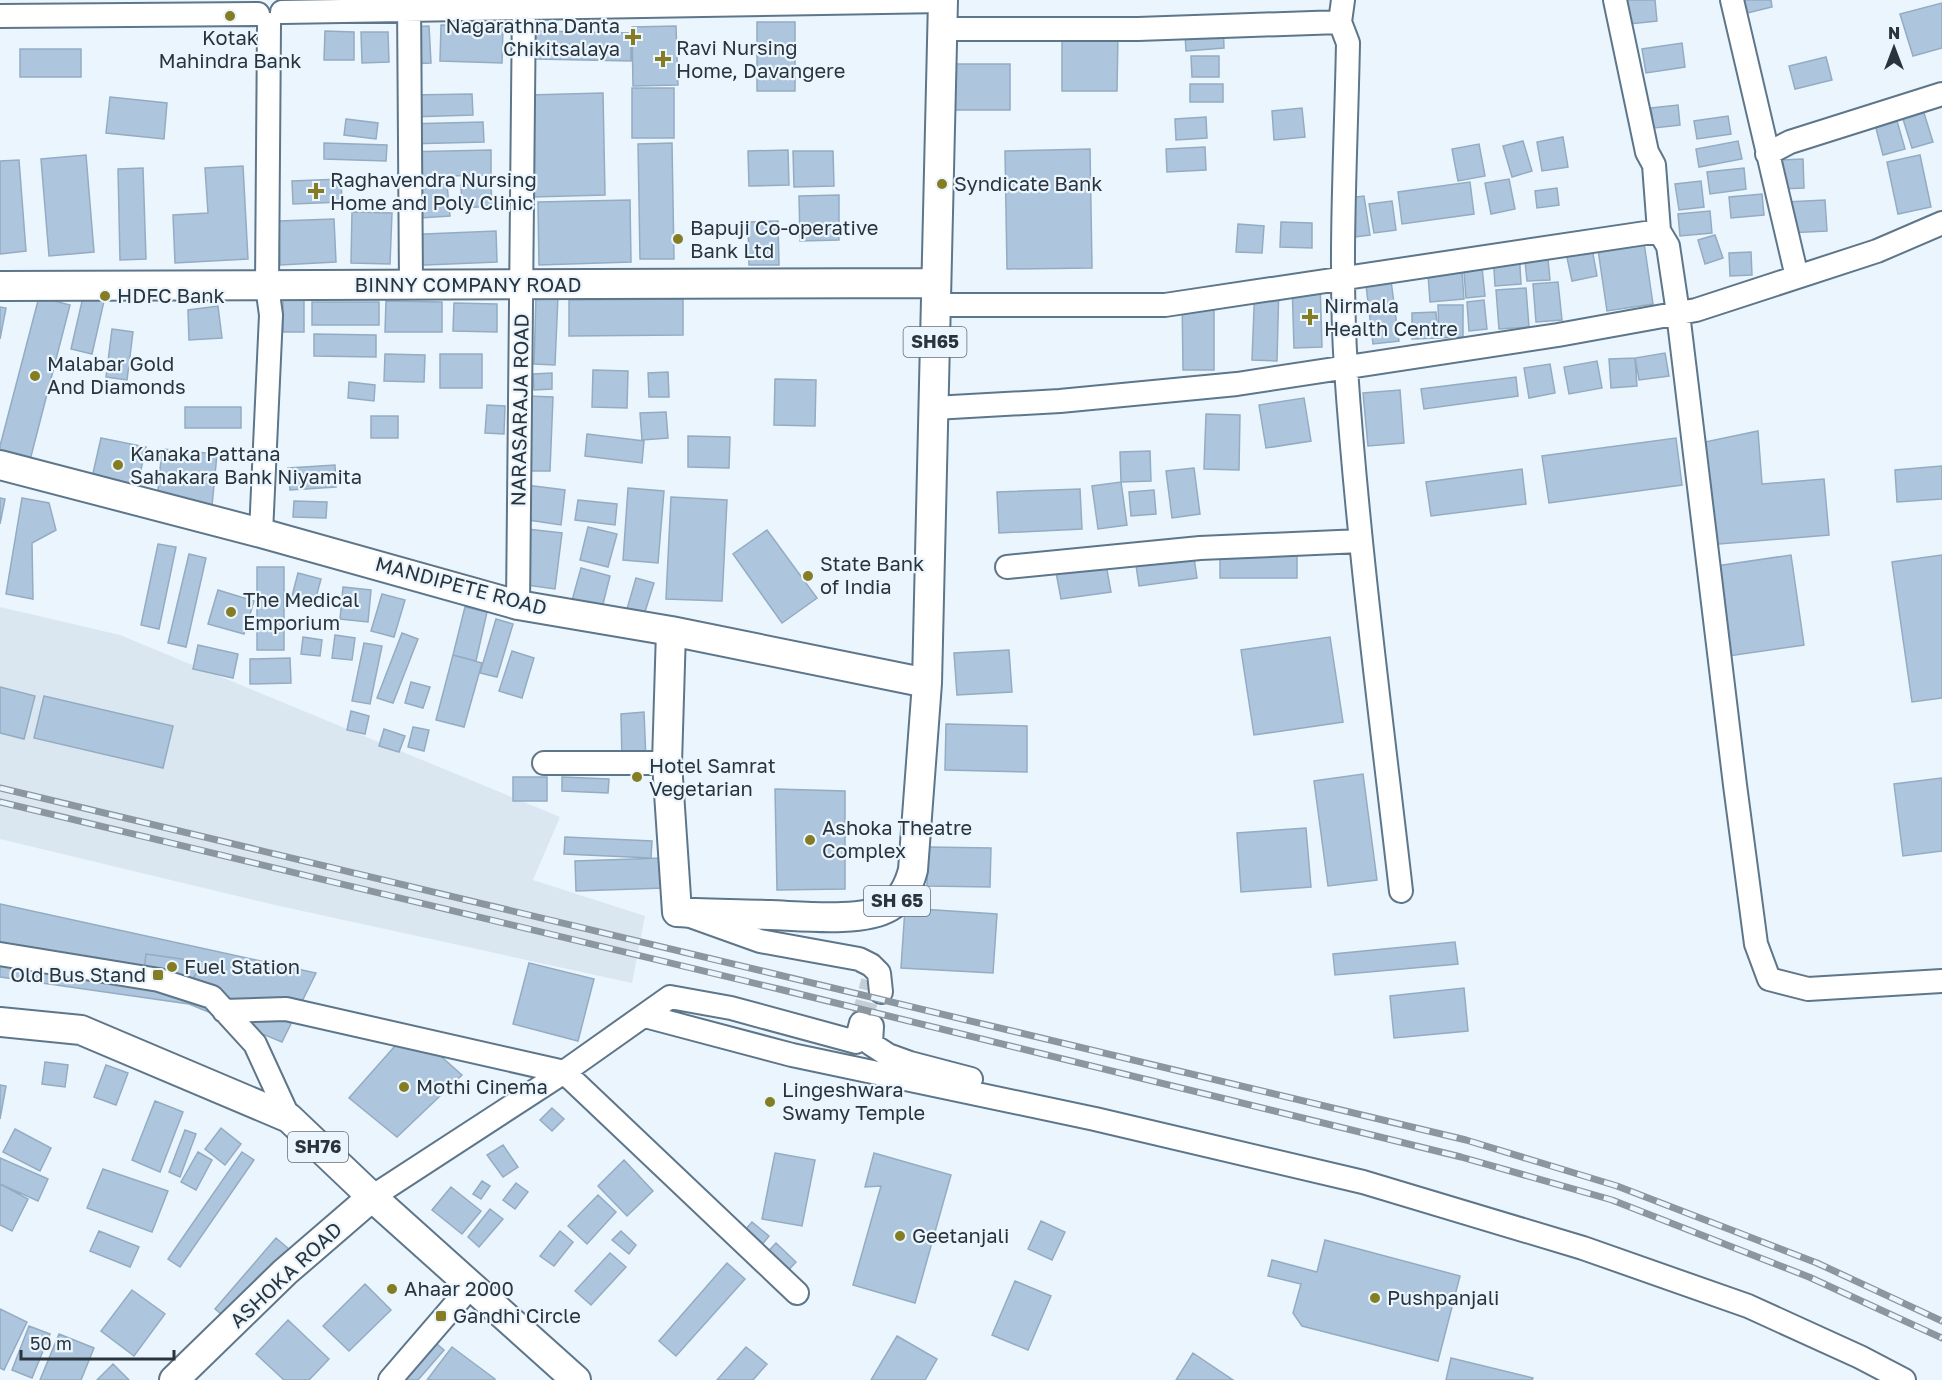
<svg xmlns="http://www.w3.org/2000/svg" width="1942" height="1380" font-family="'Golos Text',sans-serif">
  <style>
    .built { fill: #dae7f1 }
    .building { fill: #adc6dd; stroke: #93acc2; stroke-width: 1.5 }
    .lines { fill: none; stroke-linecap: round; stroke-linejoin: round }
    .minor-tunnel { stroke: #c4ced7; stroke-width: 22; stroke-dasharray: 22 11; stroke-linecap: butt }
    .minor-casing { stroke: #5e768a; stroke-width: 26 }
    .major-casing { stroke: #5e768a; stroke-width: 32 }
    .minor { stroke: #fff; stroke-width: 22 }
    .major { stroke: #fff; stroke-width: 28 }
    .rail-casing { stroke: #8c969f; stroke-width: 7 }
    .rail { stroke: #eaf5fe; stroke-width: 4.5; stroke-dasharray: 14; stroke-linecap: butt }
    .poi-dot { fill: #847d24; stroke: #eaf5fe; stroke-width: 2 }
    .labels { text-anchor: middle; stroke-width: 4.5; stroke-linejoin: round; paint-order: stroke }
    .shield { fill: #eaf5fe; stroke: #646e77; stroke-width: 1.5 }
    .shield-label { font-size: 18px; font-weight: bold; fill: #2a343d }
    .poi-label { font-size: 20px; fill: #2a343d; stroke: #eaf5fe; text-anchor: start }
    .street-label { font-size: 20px; fill: #2a343d; stroke: #eaf5fe }
  </style>
  <rect width="100%" height="100%" fill="#eaf5fe"/>
  <!-- built -->
  <path class="built" d="M0 607 120 635 560 817 533 880 645 916 632 983 275 905 0 839Z"/>
  <!-- building -->
  <path class="building" d="M1617 0H1655L1657 21 1620 25Z
    M1740 0H1771L1772 7 1743 14Z
    M1942 3V48L1913 56 1900 14Z
    M1223 16 1224 48 1186 51 1184 18Z
    M757 22H795V91H757Z
    M441 25 503 26 502 63 440 61Z
    M429 26 431 63 409 64 408 27Z
    M676 26 678 85 633 86 632 27Z
    M325 31 354 32V60H324Z
    M536 31 631 33V61L536 59Z
    M361 32H388L389 62 362 63Z
    M1062 34H1118L1117 91H1062Z
    M1682 43 1685 67 1646 73 1642 49Z
    M20 49H81V77H20Z
    M1191 56H1219V77H1192Z
    M1826 57 1832 80 1795 89 1789 66Z
    M947 64H1010V110H946Z
    M1190 84H1223V102H1190Z
    M632 88H674V138H632Z
    M603 93 605 195 532 197 529 95Z
    M472 94 473 115 410 117 409 95Z
    M110 97 167 103 164 139 106 133Z
    M1919 97 1933 142 1912 148 1898 103Z
    M1678 105 1680 125 1654 128 1651 108Z
    M1893 107 1905 149 1883 155 1872 113Z
    M1302 108 1305 137 1274 140 1272 111Z
    M1728 116 1731 134 1697 139 1694 121Z
    M1206 117 1207 138 1176 140 1175 119Z
    M346 119 378 123 376 139 344 135Z
    M483 122 484 142 406 144 405 124Z
    M1563 137 1568 167 1542 171 1537 142Z
    M1523 141 1532 171 1512 177 1503 146Z
    M1738 141 1742 159 1699 167 1696 149Z
    M324 143 387 145 386 161 324 159Z
    M672 143 674 259H640L638 144Z
    M1479 144 1485 176 1458 181 1452 149Z
    M1205 147 1206 170 1167 172 1166 149Z
    M1090 149 1092 268 1007 269 1005 151Z
    M491 150V175L403 177 402 152Z
    M788 150 789 185 749 186 748 151Z
    M793 151H833L834 186 794 187Z
    M86 155 94 252 49 256 41 159Z
    M1920 155 1931 207 1898 214 1887 162Z
    M1803 159 1804 188 1781 189 1780 160Z
    M19 160 26 251 0 254V161Z
    M243 166 248 259 175 263 173 215 208 213 205 168Z
    M143 168 146 259 120 260 118 169Z
    M1744 168 1746 189 1710 194 1707 172Z
    M341 179 342 202 293 204 292 181Z
    M1509 179 1515 209 1491 214 1485 183Z
    M1701 181 1704 207 1679 210 1675 184Z
    M1470 182 1474 214 1402 224 1398 192Z
    M447 184 450 216 404 219 401 187Z
    M491 184 492 206 462 208 461 185Z
    M1557 188 1559 205 1537 208 1535 191Z
    M1762 194 1764 215 1731 218 1729 197Z
    M839 195V240L800 241 799 196Z
    M1364 196 1370 235 1338 239 1332 200Z
    M630 200 631 262 539 265 538 202Z
    M1825 200 1827 231 1787 233 1786 202Z
    M1392 201 1396 230 1374 233 1369 204Z
    M1710 211 1712 233 1680 236 1678 214Z
    M352 212 392 213 390 264 351 263Z
    M334 219 336 262 280 265 279 221Z
    M778 221 779 265H749L748 222Z
    M1281 222 1312 223V248L1280 247Z
    M1238 224 1264 226 1262 253 1236 252Z
    M496 231 497 262 402 266 401 235Z
    M1715 235 1723 258 1705 264 1698 240Z
    M1643 236 1653 304 1607 311 1597 243Z
    M1591 243 1597 276 1572 281 1565 248Z
    M1547 249 1550 280 1527 281 1524 251Z
    M1519 250 1521 284 1495 286 1493 252Z
    M1751 252 1752 275 1730 276 1729 253Z
    M1461 258 1464 299 1430 302 1427 260Z
    M1481 258 1485 296 1466 298 1463 260Z
    M1390 273 1399 341 1373 344 1365 277Z
    M1320 281 1322 347 1294 348 1292 282Z
    M1558 282 1562 320 1536 322 1533 284Z
    M1255 283 1279 284 1277 361 1252 360Z
    M1526 288 1529 327 1499 329 1496 290Z
    M536 296H558L555 365 534 364Z
    M1182 296H1214V370H1183Z
    M39 297 70 305 29 464 0 457V446Z
    M83 297 104 301 92 354 71 349Z
    M283 297H304V332H283Z
    M683 299V335L569 336V300Z
    M1484 300 1487 329 1469 331 1467 302Z
    M386 301 442 302V332H385Z
    M312 302H379V325H312Z
    M454 303 497 304V332L453 331Z
    M1438 305H1463V337L1439 338Z
    M218 306 222 338 189 340 188 310Z
    M0 307 6 308 0 339Z
    M1436 312 1438 338 1412 339V313Z
    M112 329 133 332 127 380 106 377Z
    M314 334 376 335V357L314 356Z
    M1665 353 1669 376 1639 380 1635 358Z
    M385 354 425 355 424 382 384 381Z
    M440 354H482V388H440Z
    M1635 358 1637 386 1611 388 1609 359Z
    M1597 361 1602 388 1569 394 1564 367Z
    M1550 364 1555 393 1529 398 1524 368Z
    M593 370 628 371 627 408 592 407Z
    M668 372 669 397H649L648 373Z
    M552 373V389L534 390 533 374Z
    M1516 377 1518 396 1424 409 1421 389Z
    M775 379 816 380 815 426 774 425Z
    M349 382 375 385 374 401 348 398Z
    M1400 390 1404 443 1368 446 1363 393Z
    M528 396 553 397 550 471H525Z
    M1304 398 1311 441 1266 448 1259 405Z
    M487 405 505 406 504 434 485 433Z
    M185 407H241V428H185Z
    M666 412 668 438 642 440 640 413Z
    M1206 414 1240 415 1239 470 1204 469Z
    M371 416H398V438H371Z
    M1758 431 1762 484 1824 479 1829 535 1707 545 1700 443Z
    M587 434 644 441 642 463 585 456Z
    M688 436 730 437 729 468 688 467Z
    M101 438 146 447 136 492 91 482Z
    M1676 438 1682 485 1549 503 1542 456Z
    M162 449 217 454 212 506 157 501Z
    M1150 451 1151 481 1121 482 1120 452Z
    M335 465 336 487 290 490 288 468Z
    M1942 466V499L1897 502 1895 470Z
    M1194 468 1200 514 1172 518 1166 471Z
    M1522 469 1526 504 1431 516 1426 482Z
    M1121 482 1127 525 1098 529 1092 486Z
    M526 485 565 490 561 525 522 519Z
    M628 488 664 491 658 563 623 560Z
    M1080 489 1082 529 999 533 997 492Z
    M1154 490 1156 514 1131 516 1129 492Z
    M671 497 727 500 722 601 666 599Z
    M0 498 5 499 0 524Z
    M22 498 49 503 56 530 32 543 33 599 6 594Z
    M578 500 617 504 615 525 575 520Z
    M294 501 327 502 326 518 293 517Z
    M588 527 617 534 608 567 580 560Z
    M527 529 562 533 555 589 520 584Z
    M767 530 817 598 782 623 733 554Z
    M158 544 176 547 159 629 141 625Z
    M1220 548H1297V578H1220Z
    M1193 551 1197 578 1139 586 1135 558Z
    M189 554 206 558 186 647 168 643Z
    M1791 555 1804 645 1722 657 1710 567Z
    M1942 555V698L1912 702 1892 562Z
    M1105 559 1111 592 1061 599 1055 567Z
    M257 567H284V650H257Z
    M581 568 610 576 601 612 571 604Z
    M298 573 321 579 315 601 292 596Z
    M636 578 654 583 644 615 627 609Z
    M343 587 371 590 368 622 340 619Z
    M218 590 254 601 244 634 208 624Z
    M382 594 405 600 394 637 371 631Z
    M465 607 487 612 476 661 453 655Z
    M496 619 513 624 497 677 480 673Z
    M402 633 418 639 393 703 377 698Z
    M335 635 355 638 352 660 332 658Z
    M303 637 322 640 320 656 301 654Z
    M1330 637 1343 722 1254 735 1241 650Z
    M364 643 382 646 370 704 352 701Z
    M198 645 238 654 233 678 193 669Z
    M1009 650 1012 692 957 695 954 653Z
    M512 651 534 658 522 698 499 691Z
    M453 655 482 663 464 727 436 720Z
    M290 658 291 683 250 684V659Z
    M411 682 430 687 423 708 405 703Z
    M0 687 35 696 24 739 0 733Z
    M44 696 173 726 163 768 34 738Z
    M351 711 369 716 365 734 347 730Z
    M644 712 646 761 622 762 621 714Z
    M946 724 1027 726V772L945 770Z
    M413 727 429 730 424 751 408 747Z
    M384 729 405 736 399 752 379 746Z
    M1363 774 1377 880 1328 886 1314 781Z
    M513 777H547V801H513Z
    M562 777 609 779 608 793 562 791Z
    M1942 778V851L1903 856 1894 784Z
    M775 789 845 791V889L777 890Z
    M1306 828 1311 887 1241 892 1237 833Z
    M565 837 652 841 651 858 564 854Z
    M928 847 991 848 990 887 927 886Z
    M663 858 664 888 576 891 575 861Z
    M0 904 316 973 282 1042 189 1004 0 977Z
    M905 908 997 914 993 973 901 968Z
    M1455 942 1458 964 1335 975 1333 954Z
    M146 954 203 962 190 984 144 971Z
    M529 963 594 979 578 1041 513 1024Z
    M1464 988 1468 1031 1394 1038 1390 996Z
    M410 1029 462 1075 397 1137 349 1098Z
    M45 1062 68 1065 65 1087 42 1084Z
    M106 1065 128 1073 116 1105 94 1097Z
    M0 1085 6 1086 0 1119Z
    M155 1101 183 1112 160 1172 132 1160Z
    M552 1108 564 1119 552 1131 540 1120Z
    M221 1128 241 1144 225 1165 205 1149Z
    M15 1129 51 1148 40 1171 3 1152Z
    M185 1130 196 1134 180 1177 169 1172Z
    M503 1145 518 1167 503 1177 487 1155Z
    M198 1152 212 1160 196 1190 181 1182Z
    M242 1152 254 1160 180 1267 168 1259Z
    M775 1153 815 1160 802 1226 762 1219Z
    M874 1153 951 1175 915 1303 853 1285 881 1186 865 1187Z
    M0 1158 48 1179 38 1201 0 1184Z
    M624 1160 653 1191 627 1216 598 1186Z
    M103 1169 168 1191 152 1232 87 1208Z
    M482 1181 490 1186 481 1199 473 1194Z
    M516 1183 528 1192 515 1209 503 1200Z
    M0 1184 28 1199 12 1231 0 1225Z
    M451 1187 481 1211 462 1234 432 1210Z
    M598 1195 616 1212 587 1244 568 1226Z
    M490 1209 503 1219 479 1247 468 1237Z
    M1041 1221 1065 1232 1052 1260 1028 1249Z
    M752 1222 769 1236 756 1252 738 1238Z
    M99 1231 139 1247 130 1267 90 1251Z
    M560 1231 573 1242 554 1266 540 1256Z
    M621 1231 636 1245 629 1254 612 1240Z
    M276 1238 289 1249 228 1320 215 1309Z
    M1325 1240 1460 1276 1438 1361 1302 1326 1293 1313 1301 1284 1268 1276 1272 1260 1317 1272Z
    M776 1243 796 1262 779 1280 759 1261Z
    M610 1253 626 1267 591 1305 575 1291Z
    M727 1263 745 1279 676 1356 659 1341Z
    M1015 1281 1051 1296 1028 1350 992 1335Z
    M365 1284 391 1310 349 1351 323 1326Z
    M132 1290 165 1314 134 1356 101 1331Z
    M0 1309 27 1322 4 1370 0 1368Z
    M288 1320 329 1359 309 1380H284L256 1354Z
    M29 1326 50 1334 32 1378 12 1370Z
    M423 1332 444 1350 418 1380H381Z
    M59 1334 94 1348 81 1380H40Z
    M897 1336 937 1359 925 1380H871Z
    M452 1347 495 1379 494 1380H427Z
    M746 1347 767 1364 753 1380H717Z
    M1193 1353 1233 1380H1176Z
    M1451 1358 1533 1378 1532 1380H1446Z
    M113 1364 129 1380H97Z"/>
  <g class="lines">
    <!-- minor-tunnel -->
    <path class="minor-tunnel" d="M861 1023 872 981"/>
    <defs>
      <path id="minor" d="M409 0 411 285
        M1343 0 1340 22 1348 43C1346 151 1339 261 1346 369 1358 543 1381 717 1401 891
        M1615 0 1647 152 1654 165 1659 231 1668 246 1678 313 1735 785 1756 944 1769 979 1808 989 1942 981
        M1732 0 1797 277
        M282 12 943 1
        M0 16 258 14
        M942 29H1138L1340 22
        M1767 154 1790 142 1942 94
        M936 305H1165L1659 231
        M934 408 1060 401 1237 384 1558 335 1696 310 1877 251 1942 223
        M261 533 271 315 267 286 269 24
        M1007 567 1200 548 1361 541
        M518 605 524 0
        M544 763H667
        M693 917 760 941 859 959 871 965 879 973 881 992
        M0 954 159 980 212 997 255 1044 289 1118
        M224 1011 286 1009 564 1072 797 1293
        M645 1016 792 1055 1095 1119 1363 1182 1583 1248 1748 1306 1860 1357 1904 1380
        M872 1026 871 1044 888 1055 910 1063 971 1079
        M372 1197 564 1072 670 997 731 1008 856 1042 861 1023
        M390 1380 471 1286"/>
      <path id="major" d="M0 286 936 283
        M0 465 261 533 518 605 671 631 927 683
        M671 631 667 763 677 912C708 914 739 914 770 915 801 916 862 923 889 907 903 899 909 885 913 870L927 683 943 0
        M0 1022 81 1030 289 1118 372 1197 576 1380
        M174 1380 285 1272 372 1197"/>
    </defs>
    <!-- minor casing -->
    <use href="#minor" class="minor-casing"/>
    <!-- major casing -->
    <use href="#major" class="major-casing"/>
    <!-- minor -->
    <use href="#minor" class="minor"/>
    <!-- major -->
    <use href="#major" class="major"/>
    <defs>
      <path id="rail" d="M0 788 1466 1140 1617 1186 1817 1263 1942 1321
        M0 802 787 991 1461 1157 1612 1200 1809 1277 1942 1338"/>
    </defs>
    <!-- rail casing -->
    <use href="#rail" class="rail-casing"/>
    <!-- rail -->
    <use href="#rail" class="rail"/>
  </g>
  <!-- markers -->
  <g class="poi-dot">
    <circle cx="230" cy="16" r="6"/>
    <path d="M630 28h6v6h6v6h-6v6h-6v-6h-6v-6h6z"/>
    <path d="M660 50h6v6h6v6h-6v6h-6v-6h-6v-6h6z"/>
    <circle cx="942" cy="184" r="6"/>
    <path d="M313 182h6v6h6v6h-6v6h-6v-6h-6v-6h6z"/>
    <circle cx="678" cy="239" r="6"/>
    <circle cx="105" cy="296" r="6"/>
    <path d="M1307 308h6v6h6v6h-6v6h-6v-6h-6v-6h6z"/>
    <circle cx="35" cy="376" r="6"/>
    <circle cx="118" cy="465" r="6"/>
    <circle cx="808" cy="576" r="6"/>
    <circle cx="231" cy="612" r="6"/>
    <circle cx="637" cy="777" r="6"/>
    <circle cx="810" cy="840" r="6"/>
    <circle cx="172" cy="967" r="6"/>
    <rect x="152" y="969" width="12" height="12" rx="3"/>
    <circle cx="404" cy="1087" r="6"/>
    <circle cx="770" cy="1102" r="6"/>
    <circle cx="900" cy="1236" r="6"/>
    <circle cx="392" cy="1289" r="6"/>
    <circle cx="1375" cy="1298" r="6"/>
    <rect x="435" y="1310" width="12" height="12" rx="3"/>
  </g>
  <g class="labels">
    <!-- shield labels -->
    <g class="shield">
      <rect x="903.5" y="327" width="63" height="30" rx="4.5"/>
      <rect x="864" y="886" width="66" height="30" rx="4.5"/>
      <rect x="288" y="1132" width="60" height="30" rx="4.5"/>
    </g>
    <g class="shield-label">
      <text x="935" y="348">SH65</text>
      <text x="897" y="907">SH 65</text>
      <text x="318" y="1153">SH76</text>
    </g>
    <!-- poi labels -->
    <g class="poi-label">
      <text x="620" y="33" text-anchor="end">Nagarathna Danta<tspan x="620" dy="23">Chikitsalaya</tspan></text>
      <text x="230" y="45" text-anchor="middle">Kotak<tspan x="230" dy="23">Mahindra Bank</tspan></text>
      <text x="676" y="55">Ravi Nursing<tspan x="676" dy="23">Home, Davangere</tspan></text>
      <text x="330" y="187">Raghavendra Nursing<tspan x="330" dy="23">Home and Poly Clinic</tspan></text>
      <text x="954" y="191">Syndicate Bank</text>
      <text x="690" y="235">Bapuji Co-operative<tspan x="690" dy="23">Bank Ltd</tspan></text>
      <text x="117" y="303">HDFC Bank</text>
      <text x="1324" y="313">Nirmala<tspan x="1324" dy="23">Health Centre</tspan></text>
      <text x="47" y="371">Malabar Gold<tspan x="47" dy="23">And Diamonds</tspan></text>
      <text x="130" y="461">Kanaka Pattana<tspan x="130" dy="23">Sahakara Bank Niyamita</tspan></text>
      <text x="820" y="571">State Bank<tspan x="820" dy="23">of India</tspan></text>
      <text x="243" y="607">The Medical<tspan x="243" dy="23">Emporium</tspan></text>
      <text x="649" y="773">Hotel Samrat<tspan x="649" dy="23">Vegetarian</tspan></text>
      <text x="822" y="835">Ashoka Theatre<tspan x="822" dy="23">Complex</tspan></text>
      <text x="184" y="974">Fuel Station</text>
      <text x="146" y="982" text-anchor="end">Old Bus Stand</text>
      <text x="416" y="1094">Mothi Cinema</text>
      <text x="782" y="1097">Lingeshwara<tspan x="782" dy="23">Swamy Temple</tspan></text>
      <text x="912" y="1243">Geetanjali</text>
      <text x="404" y="1296">Ahaar 2000</text>
      <text x="1387" y="1305">Pushpanjali</text>
      <text x="453" y="1323">Gandhi Circle</text>
    </g>
    <!-- street labels -->
    <g class="street-label">
      <text x="468" y="292">BINNY COMPANY ROAD</text>
      <text transform="translate(520 410) rotate(-89)" y="7">NARASARAJA ROAD</text>
      <text transform="translate(461 586) rotate(15)" y="7">MANDIPETE ROAD</text>
      <text transform="translate(286 1275) rotate(-43)" y="7">ASHOKA ROAD</text>
    </g>
  </g>
  <!-- north arrow -->
  <g transform="translate(1894 48)" stroke="#eaf5fe" stroke-width="4.5" paint-order="stroke">
  <path d="M0-4.5L10 22L0 15L-10 22Z" fill="#2a343d"/>
  <text y="-9" font-size="16" font-weight="bold" text-anchor="middle" fill="#2a343d">N</text>
  </g>
  <!-- scale -->
  <path d="M21 1350v9h153v-9" fill="none" stroke="#2a343d" stroke-width="3"/>
  <text x="30" y="1350" font-size="18" fill="#2a343d" stroke="#eaf5fe" stroke-width="4.5" paint-order="stroke">50 m</text>
</svg>
